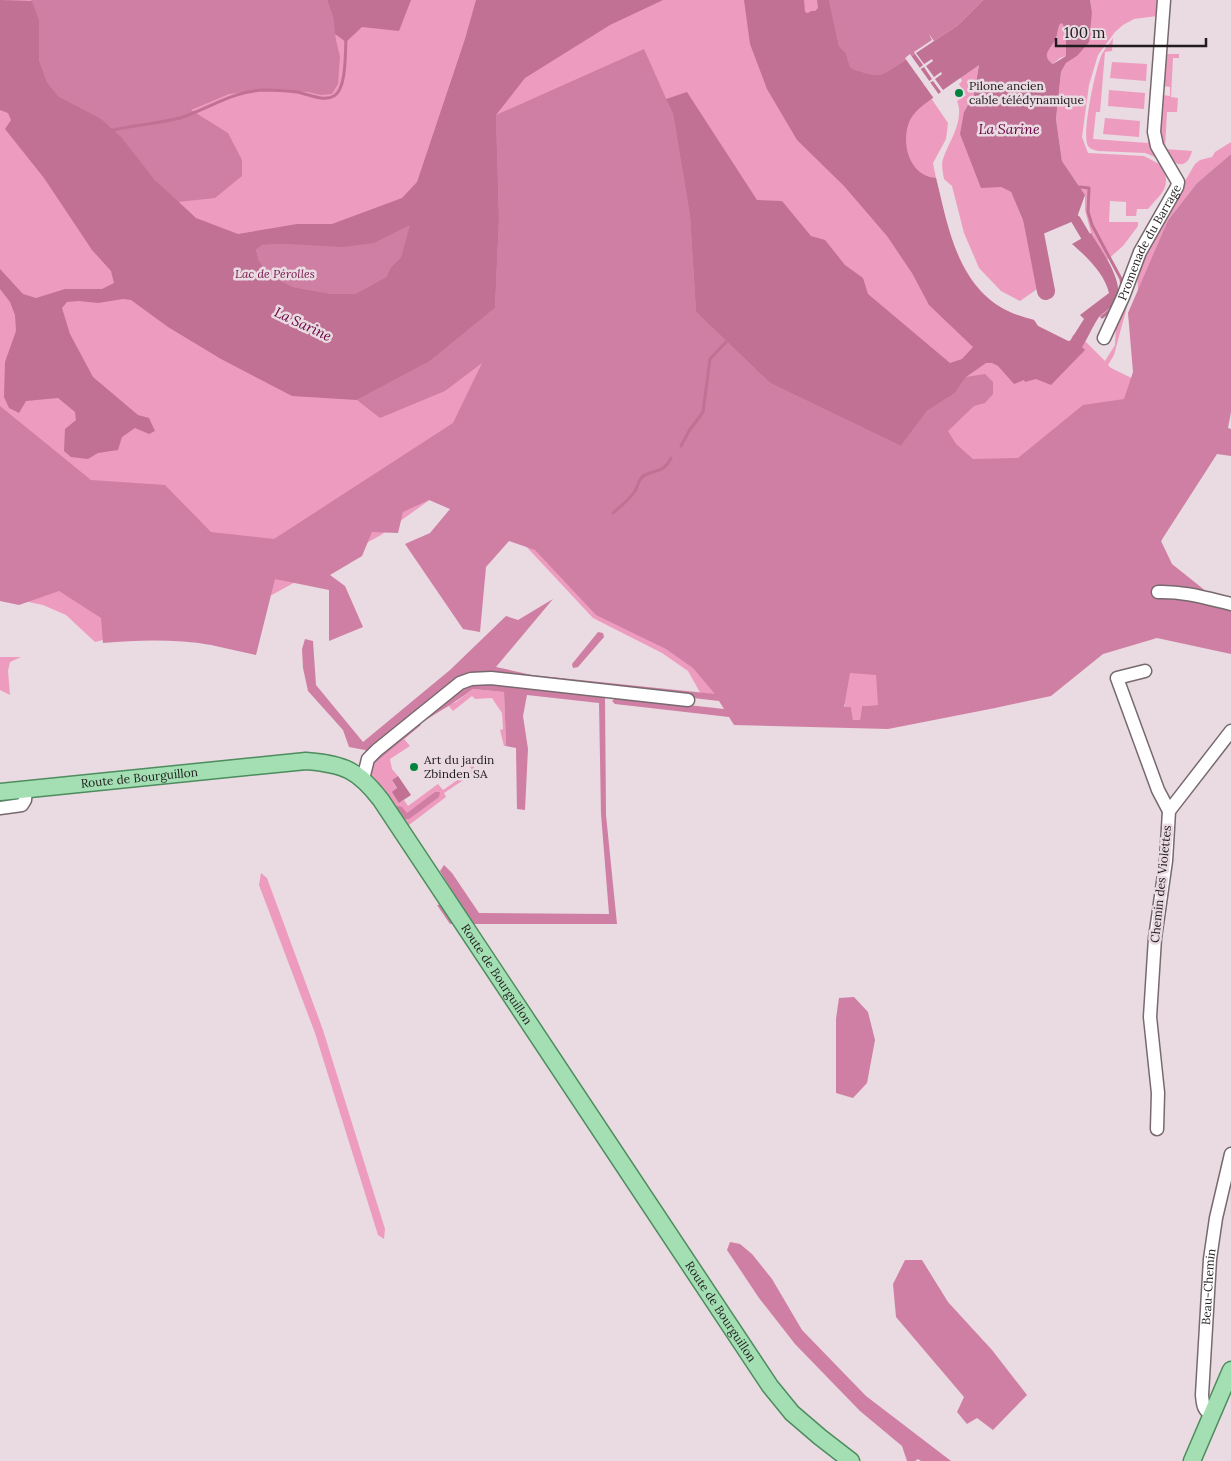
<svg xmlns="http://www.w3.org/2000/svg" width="1231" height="1461" font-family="Lora,serif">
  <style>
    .green { fill: #ed9cbf }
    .forest { fill: #cf7fa3; fill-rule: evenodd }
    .water { fill: #c07194; fill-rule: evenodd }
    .pier { fill: #eadae1 }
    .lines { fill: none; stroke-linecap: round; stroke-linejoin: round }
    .stream { stroke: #c07194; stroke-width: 3 }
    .canal { stroke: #c07194; stroke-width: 10 }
    .river { stroke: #c07194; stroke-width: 18 }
    .minor-casing { stroke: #776a6f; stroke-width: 15 }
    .major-casing { stroke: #4d8c5e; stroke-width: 19 }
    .minor { stroke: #fff; stroke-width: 12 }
    .major { stroke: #a3dfb3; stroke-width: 16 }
    .poi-dot { fill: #00833d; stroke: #eadae1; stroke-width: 2 }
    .labels { text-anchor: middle; stroke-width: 5; stroke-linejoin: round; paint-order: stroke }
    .poi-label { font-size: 12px; fill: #211c1e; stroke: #eadae1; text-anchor: start }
    .street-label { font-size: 12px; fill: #211c1e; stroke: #eadae1 }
    .park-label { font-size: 12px; font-style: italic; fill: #75154a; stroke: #eadae1 }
    .water-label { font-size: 14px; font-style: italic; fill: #66003d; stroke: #eadae1 }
  </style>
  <rect width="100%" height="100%" fill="#eadae1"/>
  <!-- green -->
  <path class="green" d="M0 0H894L903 57 948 123 946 139 933 163C943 212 955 281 1002 308 1012 314 1023 317 1034 320L1038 326 1068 341 1071 340 1073 335 1085 341 1105 361 1115 345 1116 326 1132 288 1114 355 1108 365 1111 368 1207 415 1154 525 1162 539 1151 585 878 700 879 705 862 706 860 720H853L851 707H844L845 704 702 696 688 671 662 653 593 618 522 542 464 475 381 535 259 602 95 642 66 615 43 605 0 596Z
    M1090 0H1160L1157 16 1134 19 1123 25 1115 32 1098 55 1089 85 1082 137 1088 153 1144 156 1163 166C1171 189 1162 192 1148 209H1137L1136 216H1126V202L1110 201 1109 222H1138V226L1123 246 1107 260 1091 233 1085 210V195L1062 161 1056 119 1061 72 1066 63 1077 56 1092 12Z
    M1060 23H1063L1066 30V56L1060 58 1053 64C1039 55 1051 49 1055 40 1058 35 1057 29 1060 23Z
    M1113 38 1112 51 1105 52 1100 112H1096L1093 139 1148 143 1152 92 1160 159 1145 153 1098 151C1094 150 1090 149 1088 146 1081 135 1096 66 1102 54 1105 48 1110 43 1113 38Z
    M1167 54H1179V58H1173L1171 97 1178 98 1177 112H1167L1165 149 1192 151C1185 178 1165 158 1159 141 1155 128 1157 111 1160 97L1163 95 1170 96V87L1163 86C1159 79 1161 60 1167 54Z
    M1112 62 1147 64 1146 81 1110 78Z
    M979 64 974 94 964 112 1001 187 1011 192 1031 239 1040 287 1020 301 1001 291 979 268 964 233 952 186 944 179C943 173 941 165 943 159 949 141 965 120 957 101L966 95 959 84 962 81 960 77Z
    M1109 90 1145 93 1144 109 1108 106Z
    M1105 118 1140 121 1139 137 1103 134Z
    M1231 142V154L1197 183 1168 220 1138 292 1137 272 1160 223 1195 164 1200 160 1212 157 1215 152Z
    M0 657H21L10 662 8 671 10 695 0 690Z
    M473 689 504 692 506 746H504L500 730 503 729 502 713 492 698 475 699 472 696 453 711 448 705 456 702Z
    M404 739 410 746 390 759 392 769 398 776 392 780 397 789 399 803 404 800 408 806 438 784 443 790 472 770 468 763 472 761 474 763V773L444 793 446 797 405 828 372 780C370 773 369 767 374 762L375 763Z
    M261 873 267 878 323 1030 385 1229 384 1239 378 1235 315 1033 259 885Z"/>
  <!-- forest -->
  <path class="forest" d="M31 0H327L333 17 336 40 340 57 338 84 332 94 321 95 308 92 266 90 229 94 191 110 228 133 242 160V176L215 198 178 202 154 179 100 118 58 96 47 82 39 60V20Z
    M829 0H983L958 25 934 41 929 34 932 40 914 52 915 54 887 72 879 75 869 74 855 70 850 67 846 53 839 46Z
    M644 49 673 114 690 216 696 312 770 383 901 446 927 411 955 393 966 377 985 374 993 382V394L985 403 974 406 948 431 956 444 973 459 1018 458 1083 405 1124 399 1133 372 1128 313 1168 220 1197 183 1231 154V412L1228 428 1231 429V456L1217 454 1161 541 1172 564 1207 592 1231 598V654L1157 638 1103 654 1051 696 995 708 888 729 734 725 729 717 615 704 612 701 617 697 724 709 719 701 531 679 602 696 605 698 606 815 617 924H450L437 905 459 902 440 871 444 865 452 873 479 913 609 914 601 814 599 703 527 695 523 716 528 749 525 810 517 809 516 748 506 746 504 692 473 689C456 702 438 712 420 724L421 725 375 763 365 750 349 747 343 730 308 691 303 668 302 649 305 639 313 641 316 685 363 742 450 670 506 616 518 620 553 599 496 667 532 675 715 694 693 668 666 649 596 615 535 550 509 541 486 567 480 632 463 629 405 544 430 533 450 509 429 500 403 512 398 533 372 532 362 556 330 575 345 586 363 627 329 641V590L275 579 256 655C241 652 226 648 211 645 175 639 139 640 103 643L101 618 59 591 19 605 0 601V406L91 480 165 485 211 532 274 539 453 423 482 363 445 391 380 418 357 400 430 361 495 308 499 219 496 115ZM850 673 876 675 878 705 862 706 860 720H853L851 707H844Z
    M411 224 401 257 391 267 386 277 355 294H332L293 287 268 274 259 261 256 250 262 245 289 244Z
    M598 632 603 633 604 637 578 667 573 668 572 664Z
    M435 792H440L439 797 409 819H404L397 810V806L402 807 407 813Z
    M854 997 868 1012 875 1040 867 1083 853 1098 836 1093V1019L839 998Z
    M730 1242 740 1244 752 1254 772 1279 802 1330 866 1396 951 1461H921L918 1459 915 1461H907L902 1446 860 1411 795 1344 759 1298 727 1250Z
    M905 1260H922L948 1302 992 1350 1027 1395 993 1430 977 1418 967 1424 957 1412 964 1397 896 1317 893 1284Z"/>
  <!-- water -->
  <path class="water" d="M0 0 32 1 39 20V60L47 82 58 96 100 118 121 137 154 179 196 218 238 234 297 224H332L402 198 417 182 465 39 476 0H663L610 25 525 78 496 115 499 219 495 308 430 361 357 400 292 396 221 359 168 327 131 300 123 299 98 303 79 301 67 302 62 308 70 334 93 377 138 415 149 418 155 431 149 434 135 428 122 437 118 450 98 453 88 459 71 457 64 451 65 429 76 420 75 412 58 398 26 401 19 413 9 408 4 397 5 362 16 331 15 315 10 302 0 289V269L23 294 36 298 65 289H102L114 283 111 271 92 250 44 178 5 129 11 120 8 113 0 110ZM410 225 401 257 391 267 386 277 355 294H332L293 287 268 274 259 261 256 250 262 245 289 244 342 247 374 243Z
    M327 0H411L399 31 362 27 346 42 335 34 333 17Z
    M744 0H804L805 12 808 13 811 11H815L818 8 817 0H829L839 46 846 53 850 67 855 70 869 74 879 75 887 72 915 54 923 65 914 73 924 67 932 79 923 86 933 81 941 92C931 100 916 108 910 120 900 142 909 176 936 178 949 229 957 289 1012 313 1019 316 1027 318 1034 320L1038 326 1068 341H1070L1084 319 1080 315 1109 293C1105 274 1086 256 1072 244L1091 233C1100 249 1129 286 1114 304 1110 309 1104 312 1099 317 1092 327 1088 338 1082 347L1085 350 1051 385 1036 379 1025 382 1024 380 1014 384 998 366 992 363H986L966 377 955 393 927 411 901 446 770 383 696 312 690 216 673 114 666 99 687 92 757 200 782 201 811 236 825 240 845 265 863 278 868 294 950 363 962 359 973 347 929 305 912 273 887 236 844 186 797 140 767 89 750 44Z
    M983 0H1090L1092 12 1089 42 1077 56 1066 63 1061 72 1056 119 1062 161 1085 195 1076 220 1031 239 1011 192 1001 187 981 188 960 134 964 112 974 94 979 65 943 90 935 79 942 74 941 72 934 77 926 66 933 61 932 59 924 64 916 53 958 25ZM1062 23 1066 30V56L1053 64C1040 55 1051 49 1055 40 1058 35 1057 29 1060 24Z
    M398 776 411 795 399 803 392 792 397 788 392 780Z"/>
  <!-- pier -->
  <path class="pier" d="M910 54 940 96 935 100 905 58Z"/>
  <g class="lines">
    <!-- stream -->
    <path class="stream" d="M109 131C132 125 157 124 180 118 211 108 231 91 266 90 276 90 287 91 297 92 307 94 324 102 334 96 347 88 345 52 346 38
      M1080 187 1089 188 1088 212 1092 225 1121 279 1122 287
      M1102 317 1113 308
      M681 446 689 431 703 412 710 359 727 341
      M613 513C622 505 628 501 635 491 639 485 638 478 645 475 658 469 663 473 671 458"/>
    <!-- canal -->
    <path class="canal" d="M1076 220 1092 247"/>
    <!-- river -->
    <path class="river" d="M1031 213 1046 291"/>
    <defs>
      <g id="minor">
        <path id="s1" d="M1104 338 1123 297 1140 252 1177 187 1178 182 1157 146 1154 132 1164 0"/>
        <path d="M1158 592C1183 591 1206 598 1231 604"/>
        <path d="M1145 671 1117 678 1158 790 1169 811 1166 861 1155 938 1150 1017 1158 1093 1157 1129"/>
        <path d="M363 779 368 759 377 750 460 683 471 679 491 678 688 700"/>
        <path d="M0 808 22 805 25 800 26 789"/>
        <path d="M1169 811 1231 731"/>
        <path id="s2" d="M1212 1415C1203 1410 1203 1405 1202 1395L1210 1259 1216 1218 1231 1154"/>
      </g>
      <g id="major">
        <path id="s3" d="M0 792 306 761C344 764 358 770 381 800L770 1386 792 1413 820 1437 851 1461"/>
        <path d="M1192 1461 1231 1370"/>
      </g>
    </defs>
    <!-- minor casing -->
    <use href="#minor" class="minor-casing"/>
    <!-- major casing -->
    <use href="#major" class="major-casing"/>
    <!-- minor -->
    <use href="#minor" class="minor"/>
    <!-- major -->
    <use href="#major" class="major"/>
  </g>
  <!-- markers -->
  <g class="poi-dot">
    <circle cx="959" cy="93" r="5"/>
    <circle cx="414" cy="767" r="5"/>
  </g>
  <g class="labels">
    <!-- poi labels -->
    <g class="poi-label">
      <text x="969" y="90">Pilone ancien<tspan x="969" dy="14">cable télédynamique</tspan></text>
      <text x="424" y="764">Art du jardin<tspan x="424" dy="14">Zbinden SA</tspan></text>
    </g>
    <!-- street labels -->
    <g class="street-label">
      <text dy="4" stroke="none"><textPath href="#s1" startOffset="106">Promenade du Barrage</textPath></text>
      <text dy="4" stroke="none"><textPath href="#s3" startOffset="140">Route de Bourguillon</textPath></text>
      <text transform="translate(1161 884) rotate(-84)" y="4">Chemin des Violettes</text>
      <text dy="4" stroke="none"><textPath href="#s3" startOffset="605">Route de Bourguillon</textPath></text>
      <text dy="4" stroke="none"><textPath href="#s2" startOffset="132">Beau-Chemin</textPath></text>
      <text dy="4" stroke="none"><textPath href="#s3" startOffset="1010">Route de Bourguillon</textPath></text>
    </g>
    <!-- park labels -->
    <g class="park-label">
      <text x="275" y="278">Lac de Pérolles</text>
    </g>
    <!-- water labels -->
    <g class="water-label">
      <text x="1009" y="134">La Sarine</text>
      <text transform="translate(303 324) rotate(25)" y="5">La Sarine</text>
    </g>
  </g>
  <!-- scale -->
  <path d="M1056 38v8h150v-8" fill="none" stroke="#211c1e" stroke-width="2.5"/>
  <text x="1064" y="38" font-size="15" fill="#211c1e" stroke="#eadae1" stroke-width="4" paint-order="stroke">100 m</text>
</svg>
